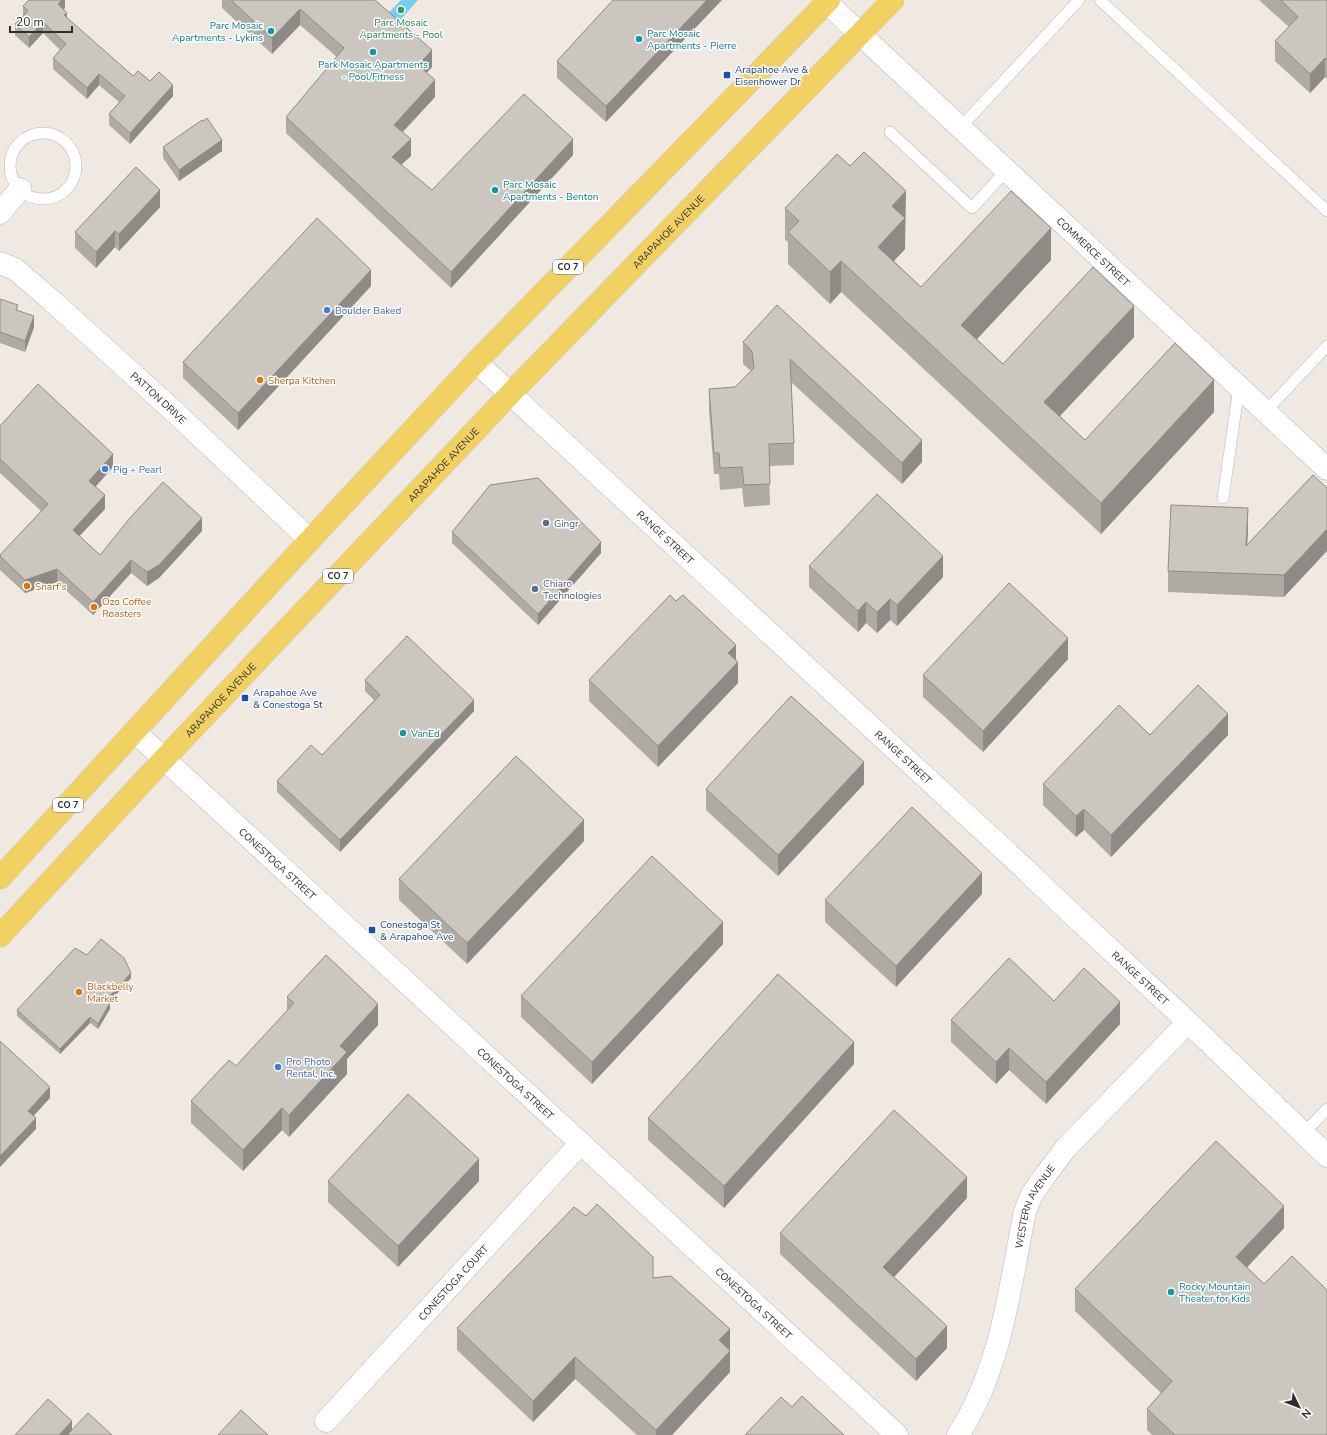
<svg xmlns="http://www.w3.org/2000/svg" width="1327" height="1435" font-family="'Nunito Sans',sans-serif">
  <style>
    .water { fill: #75cff0 }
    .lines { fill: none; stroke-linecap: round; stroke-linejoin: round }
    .lane-casing { stroke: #b4b7c1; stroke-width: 12 }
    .street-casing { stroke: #b4b7c1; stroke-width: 23 }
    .secondary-casing { stroke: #b4b7c1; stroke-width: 23 }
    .primary-casing { stroke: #c9c9c9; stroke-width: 23 }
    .lane { stroke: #fff; stroke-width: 11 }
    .street { stroke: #fff; stroke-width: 22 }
    .secondary { stroke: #fff; stroke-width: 22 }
    .primary { stroke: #f2d163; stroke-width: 22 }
    .wall { fill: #afaba4 }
    .shaded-wall { fill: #8e8b86 }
    .building { fill: #cbc7bf; stroke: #8e8b86 }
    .leisure-dot { fill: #2e9e5b; stroke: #fff; stroke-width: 1.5 }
    .culture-dot { fill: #0f9aa8; stroke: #fff; stroke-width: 1.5 }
    .transit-dot { fill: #1a4fb4; stroke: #fff; stroke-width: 1.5 }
    .shop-dot { fill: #3f7fe0; stroke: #fff; stroke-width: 1.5 }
    .food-dot { fill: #e8710a; stroke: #fff; stroke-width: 1.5 }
    .service-dot { fill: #5c6f8a; stroke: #fff; stroke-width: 1.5 }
    .labels { text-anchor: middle; stroke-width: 3; stroke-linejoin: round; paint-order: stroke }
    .shield { fill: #fff; stroke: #6d6d6d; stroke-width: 1 }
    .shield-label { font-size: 9px; font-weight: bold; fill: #2e2e2e }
    .leisure-label { font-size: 10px; fill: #27864d; stroke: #fff }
    .culture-label { font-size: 10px; fill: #0d838f; stroke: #fff; text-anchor: start }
    .transit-label { font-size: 10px; fill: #164399; stroke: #fff; text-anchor: start }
    .street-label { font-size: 10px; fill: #2e2e2e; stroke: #fff }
    .shop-label { font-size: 10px; fill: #366cbe; stroke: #fff; text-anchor: start }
    .food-label { font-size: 10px; fill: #c56008; stroke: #fff; text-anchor: start }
    .service-label { font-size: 10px; fill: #4e5e75; stroke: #fff; text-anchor: start }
  </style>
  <rect width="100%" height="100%" fill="#efe9e1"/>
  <!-- water -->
  <path class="water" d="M401 0H418L393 28 383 19Z"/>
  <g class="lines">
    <defs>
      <path id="lane" d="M1100 0 1327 211
        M960 128 1079 0
        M890 132 972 208 1006 171
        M10 166a33 33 0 1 1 66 0a33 33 0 1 1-66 0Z
        M1265 412 1327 346
        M1223 498 1239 387
        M1303 1134 1327 1109"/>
      <g id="street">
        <path id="s1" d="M860 34 1327 469"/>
        <path d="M0 213 20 189"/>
        <path id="s2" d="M0 263 15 269 50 299 179 416 310 540"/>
        <path id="s3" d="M476 362 1025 869 1055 898 1188 1022 1327 1156"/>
        <path id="s4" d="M135 732 897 1435"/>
        <path id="s5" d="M326 1421 581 1143"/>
        <path id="s6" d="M958 1435C1001 1369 1010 1287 1025 1211L1032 1194 1047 1173 1065 1149 1188 1022"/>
      </g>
      <path id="secondary" d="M824 0 860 34"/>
      <g id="primary">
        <path d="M0 878 310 540 476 362 829 0"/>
        <path id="s7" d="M0 936 164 759 511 393 893 0"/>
      </g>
    </defs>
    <!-- lane casing -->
    <use href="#lane" class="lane-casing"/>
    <!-- street casing -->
    <use href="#street" class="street-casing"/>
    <!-- secondary casing -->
    <use href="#secondary" class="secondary-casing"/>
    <!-- primary casing -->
    <use href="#primary" class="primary-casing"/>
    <!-- lane -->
    <use href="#lane" class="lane"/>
    <!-- street -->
    <use href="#street" class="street"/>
    <!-- secondary -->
    <use href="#secondary" class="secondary"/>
    <!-- primary -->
    <use href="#primary" class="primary"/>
  </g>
  <!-- wall -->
  <path class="wall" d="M65 0V8L64 9 67 18 133 76 150 81 173 96 130 144 109 125V114L119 102 99 85 87 99 53 69V58L60 50 43 33 29 48 15 35V24L23 16V6Z
    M222 0H375L432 67 426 73 435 97 403 132 411 156 401 165 432 190 573 155 451 288 286 133V117L337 57 300 25 272 54 222 8Z
    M613 0 606 122 557 78V61Z
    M1259 0H1327V79L1325 77 1310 93 1275 61V41L1289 27Z
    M163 147 222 151 179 181 163 158Z
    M160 207 119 251 115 247 96 268 75 248V232Z
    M785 208 906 222 905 223V249L894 261 921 287 1051 260 977 339 1003 364 1134 337 1060 416 1085 440 1214 412 1101 534 841 292 830 304 788 264V242L785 240Z
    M371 286 238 430 183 378V362Z
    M0 299 18 310 34 327 25 352 0 343Z
    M777 305 922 462 902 484 791 382 794 443V465L769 466 770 505 744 507 742 488 720 490 719 474H714L709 410V389L735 387 751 371 743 364V342Z
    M0 426 113 467 95 487 105 509 79 536 100 555 202 531 159 578 147 586 131 573 93 615 57 582 25 593 0 570V555L41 511 0 473Z
    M1313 475 1284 597 1168 592V571L1248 529 1247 545Z
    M452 532 601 553 538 625 452 543Z
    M809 566 943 577 897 626 890 620 877 633 866 623 858 632 809 587Z
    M1068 659 983 752 923 697V675Z
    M736 660 738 683 658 767 589 701V680Z
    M365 680 474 711 340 852 277 792V781L322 755 374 700 365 691Z
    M1228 735 1111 857 1084 830 1076 837 1043 805V784Z
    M864 784 778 876 706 810V789Z
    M584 841 467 964 399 900V879Z
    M982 894 896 987 825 922V900Z
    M723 944 592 1084 521 1017V996Z
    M131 978 109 1002 110 1009 98 1029 90 1023 60 1054 17 1016V1010Z
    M287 997 378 1025 347 1059V1074L289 1137 282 1130 243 1171 191 1123V1101L236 1066 287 1011Z
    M951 1020 1120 1024 1046 1104 1009 1070 996 1084 951 1042Z
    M854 1064 724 1208 648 1140V1118Z
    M328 1181H479L398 1267 328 1202Z
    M967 1198 894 1277 947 1348 916 1381 780 1254V1233Z
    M1284 1228 1247 1267 1264 1284 1327 1435H1152L1147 1430V1409L1161 1393 1075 1311V1289Z
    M653 1278 730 1350V1372L672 1435H637L575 1379 533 1422 457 1350V1328Z"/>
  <!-- shaded-wall -->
  <path class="shaded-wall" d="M62 0H65V8L58 15V4Z
    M707 0H722L606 122V106Z
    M300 9V25L272 54V38Z
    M67 13V24L64 15Z
    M43 22V33L29 48V37Z
    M432 50V67L418 82V65Z
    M1325 58V77L1310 93V74Z
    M99 74V85L87 99V88Z
    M435 80V97L394 141V125Z
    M173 85V96L130 144V133Z
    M411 139V156L392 173V157Z
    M573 139V155L451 288V272Z
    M222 140V151L179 181V170Z
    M160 190V207L119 251V234Z
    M906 191 905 249 878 278V247L892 206Z
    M1051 228V260L961 356V325Z
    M115 231V247L96 268V252Z
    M841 261V292L830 304V272Z
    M371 270V286L238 430V413Z
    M1134 306V337L1044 433V402Z
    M34 316V327L25 352V341Z
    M1214 380V412L1101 534V503Z
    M922 440V462L902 484V463Z
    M113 454V467L89 494V481Z
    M105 495V509L73 543V530Z
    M1248 508V529L1246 567V546Z
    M202 518V531L159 578 147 586V572Z
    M1327 529V551L1284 597V575Z
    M601 542V553L538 625V614Z
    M943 556V577L897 626V605Z
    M131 560V573L93 615V602Z
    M57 569V582L25 593V580Z
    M890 599V620L877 633V612Z
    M866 602V623L858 632V611Z
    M1068 638V659L983 752V731Z
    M736 645V664L738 662V683L658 767V746L728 653Z
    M474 700V711L340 852V840Z
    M1228 714V735L1111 857V835Z
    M864 762V784L778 876V855Z
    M1084 809V830L1076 837V816Z
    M584 820V841L467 964V943Z
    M982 873V894L896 987V966Z
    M723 922V944L592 1084V1062Z
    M131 973V978L106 1006V1000Z
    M1120 1002V1024L1046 1104V1082Z
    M110 1003V1009L98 1029V1024Z
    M378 1004V1025L347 1059V1074L289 1137V1115L340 1046Z
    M90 1017V1023L60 1054V1049Z
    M854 1042V1064L724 1208V1186Z
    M1009 1048V1070L996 1084V1062Z
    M50 1087V1098L28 1122V1111Z
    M282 1108V1130L243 1171V1150Z
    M36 1118V1129L0 1167V1156Z
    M479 1159V1181L398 1267V1246Z
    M967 1177V1198L883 1289V1267Z
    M1284 1206V1228L1236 1279V1257Z
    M947 1326V1348L916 1381V1359Z
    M730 1329V1350L719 1340Z
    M730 1351V1372L672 1435H656V1430Z
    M575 1357V1379L533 1422V1401Z
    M72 1421V1435L68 1434V1435H59Z"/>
  <!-- building -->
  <path class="building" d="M29 0H62L58 4 67 13 64 15 133 76 138 71 150 81 159 72 173 85 130 133 109 114 125 96 99 74 87 88 53 58 66 44 43 22 29 37 15 24 28 11 23 6Z
    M231 0H375L432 50 418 65 435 80 394 125 411 139 392 157 432 190 524 94 573 139 451 272 286 117 344 48 300 9 272 38Z
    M613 0H707L606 106 557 61Z
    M1281 0H1327V60L1325 58 1310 74 1275 41 1298 17Z
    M207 118 222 140 179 170 163 147 202 120 203 121Z
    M864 152 906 191 892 206 905 218 878 247 921 287 1011 191 1051 228 961 325 1003 364 1093 267 1134 306 1044 402 1085 440 1175 343 1214 380 1101 503 841 261 830 272 788 232 799 221 785 208 837 154 850 166Z
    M136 167 160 190 119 234 115 231 96 252 75 232Z
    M317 218 371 270 238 413 183 362Z
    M0 299 18 305 16 310 34 316 25 341 0 332Z
    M777 305 922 440 902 463 790 359 794 443 769 444 770 484 744 485 742 467 720 468 719 453H714L709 389 735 387 754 368 752 351 743 342Z
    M38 384 113 454 89 481 105 495 73 530 100 555 130 518 163 482 202 518 159 565 147 572 131 560 93 602 57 569 25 580 0 556V555L48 504 0 459V426Z
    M1313 475 1327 488V529L1284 575 1168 571 1171 505 1248 508 1246 546Z
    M538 478 601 542 538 614 452 532 490 485Z
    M877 494 943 556 897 605 890 599 877 612 866 602 858 611 809 566Z
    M1009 583 1068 638 983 731 923 675Z
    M670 595 676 601 683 595 736 645 728 653 738 662 658 746 589 680Z
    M407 636 474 700 340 840 277 781 311 745 322 755 380 695 365 680Z
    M1198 685 1228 714 1111 835 1084 809 1076 816 1043 784 1119 705 1150 735Z
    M791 696 864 762 778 855 706 789Z
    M516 756 584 820 467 943 399 879Z
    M912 807 982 873 896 966 825 900Z
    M652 856 723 922 592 1062 521 996Z
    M101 939 124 958 131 973 106 1000 110 1003 98 1024 90 1017 60 1049 17 1010 75 948 87 955Z
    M326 955 378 1004 340 1046 347 1052 289 1115 282 1108 243 1150 191 1101 229 1060 236 1066 294 1003 287 997Z
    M1009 958 1054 1001 1084 968 1120 1002 1046 1082 1009 1048 996 1062 951 1020Z
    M778 974 854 1042 724 1186 648 1118Z
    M0 1041 50 1087 28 1111 36 1118 0 1156Z
    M408 1094 479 1159 398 1246 328 1181Z
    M894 1110 967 1177 883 1267 947 1326 916 1359 780 1233Z
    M1216 1141 1284 1206 1236 1257 1264 1284 1292 1256 1327 1290V1435H1175L1147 1409 1172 1381 1075 1289Z
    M597 1204 653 1257V1278L671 1276 730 1329 719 1340 730 1351 656 1430 575 1357 533 1401 457 1328 574 1207 586 1216Z
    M802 1396 844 1435H745L781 1397 792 1407Z
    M48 1399 72 1421 59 1435H15Z
    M241 1410 268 1435H218Z
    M88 1413 112 1435H69L68 1434Z"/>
  <!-- markers -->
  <circle class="leisure-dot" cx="401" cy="10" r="4"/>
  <g class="culture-dot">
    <circle cx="271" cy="31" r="4"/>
    <circle cx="639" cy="39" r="4"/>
    <circle cx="373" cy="52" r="4"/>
    <circle cx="495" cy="190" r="4"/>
    <circle cx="403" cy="733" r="4"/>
    <circle cx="1171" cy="1292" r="4"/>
  </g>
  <g class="transit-dot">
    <rect x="723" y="71" width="8" height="8" rx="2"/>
    <rect x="241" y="694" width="8" height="8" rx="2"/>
    <rect x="368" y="926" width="8" height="8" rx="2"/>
  </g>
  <g class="shop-dot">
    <circle cx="327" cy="310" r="4"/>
    <circle cx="105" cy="469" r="4"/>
    <circle cx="278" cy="1067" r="4"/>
  </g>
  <g class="food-dot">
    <circle cx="260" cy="380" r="4"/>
    <circle cx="27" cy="586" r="4"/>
    <circle cx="94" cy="607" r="4"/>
    <circle cx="79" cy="992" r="4"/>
  </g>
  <g class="service-dot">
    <circle cx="546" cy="523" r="4"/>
    <circle cx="535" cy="589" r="4"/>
  </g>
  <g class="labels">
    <!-- shield labels -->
    <g class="shield">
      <rect x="553" y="260" width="30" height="14" rx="3"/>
      <rect x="323" y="569" width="30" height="14" rx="3"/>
      <rect x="53" y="798" width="30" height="14" rx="3"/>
    </g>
    <g class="shield-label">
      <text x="568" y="270">CO 7</text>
      <text x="338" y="579">CO 7</text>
      <text x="68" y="808">CO 7</text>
    </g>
    <!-- leisure labels -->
    <g class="leisure-label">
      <text x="401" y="26">Parc Mosaic<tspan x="401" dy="12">Apartments - Pool</tspan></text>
    </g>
    <!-- culture labels -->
    <g class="culture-label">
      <text x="263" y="29" text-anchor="end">Parc Mosaic<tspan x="263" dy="12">Apartments - Lykins</tspan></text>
      <text x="647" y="37">Parc Mosaic<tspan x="647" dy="12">Apartments - Pierre</tspan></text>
      <text x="373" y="68" text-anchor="middle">Park Mosaic Apartments<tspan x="373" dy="12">- Pool/Fitness</tspan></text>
      <text x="503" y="188">Parc Mosaic<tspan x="503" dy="12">Apartments - Benton</tspan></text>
      <text x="411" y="737">VanEd</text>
      <text x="1179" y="1290">Rocky Mountain<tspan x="1179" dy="12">Theater for Kids</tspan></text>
    </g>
    <!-- transit labels -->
    <g class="transit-label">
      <text x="735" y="73">Arapahoe Ave &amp;<tspan x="735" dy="12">Eisenhower Dr</tspan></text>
      <text x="253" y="696">Arapahoe Ave<tspan x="253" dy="12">&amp; Conestoga St</tspan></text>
      <text x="380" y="928">Conestoga St<tspan x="380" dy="12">&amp; Arapahoe Ave</tspan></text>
    </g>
    <!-- street labels -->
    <g class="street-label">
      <text dy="4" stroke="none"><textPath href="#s7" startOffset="971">ARAPAHOE AVENUE</textPath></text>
      <text dy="4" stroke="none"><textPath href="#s1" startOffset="319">COMMERCE STREET</textPath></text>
      <text dy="4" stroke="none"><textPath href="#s2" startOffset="209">PATTON DRIVE</textPath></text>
      <text dy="4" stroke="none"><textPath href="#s7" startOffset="647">ARAPAHOE AVENUE</textPath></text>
      <text dy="4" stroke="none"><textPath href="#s3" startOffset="258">RANGE STREET</textPath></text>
      <text dy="4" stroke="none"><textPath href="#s7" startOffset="323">ARAPAHOE AVENUE</textPath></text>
      <text dy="4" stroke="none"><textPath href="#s3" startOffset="582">RANGE STREET</textPath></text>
      <text dy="4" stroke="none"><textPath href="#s4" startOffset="194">CONESTOGA STREET</textPath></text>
      <text dy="4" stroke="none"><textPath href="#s3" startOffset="906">RANGE STREET</textPath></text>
      <text dy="4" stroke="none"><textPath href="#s4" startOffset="518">CONESTOGA STREET</textPath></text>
      <text dy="4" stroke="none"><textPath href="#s6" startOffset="243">WESTERN AVENUE</textPath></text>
      <text dy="4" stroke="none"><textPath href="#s5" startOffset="188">CONESTOGA COURT</textPath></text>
      <text dy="4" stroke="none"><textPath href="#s4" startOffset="842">CONESTOGA STREET</textPath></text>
    </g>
    <!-- shop labels -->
    <g class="shop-label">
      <text x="335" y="314">Boulder Baked</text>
      <text x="113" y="473">Pig + Pearl</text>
      <text x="286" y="1065">Pro Photo<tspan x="286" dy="12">Rental, Inc.</tspan></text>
    </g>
    <!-- food labels -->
    <g class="food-label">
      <text x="268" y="384">Sherpa Kitchen</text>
      <text x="35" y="590">Snarf's</text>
      <text x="102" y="605">Ozo Coffee<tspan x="102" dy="12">Roasters</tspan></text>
      <text x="87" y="990">Blackbelly<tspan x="87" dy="12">Market</tspan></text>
    </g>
    <!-- service labels -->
    <g class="service-label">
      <text x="554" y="527">Gingr</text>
      <text x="543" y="587">Chiaro<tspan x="543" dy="12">Technologies</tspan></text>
    </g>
  </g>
  <!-- north arrow -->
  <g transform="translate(1299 1407) rotate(133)" stroke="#ffffff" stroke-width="3" paint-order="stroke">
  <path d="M0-3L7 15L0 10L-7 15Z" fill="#2e2e2e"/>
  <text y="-6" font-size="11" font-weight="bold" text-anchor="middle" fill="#2e2e2e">N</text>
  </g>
  <!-- scale -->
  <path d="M10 26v6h62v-6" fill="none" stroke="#2e2e2e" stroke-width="2"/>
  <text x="16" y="26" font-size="12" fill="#2e2e2e" stroke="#ffffff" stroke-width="3" paint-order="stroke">20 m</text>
</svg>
